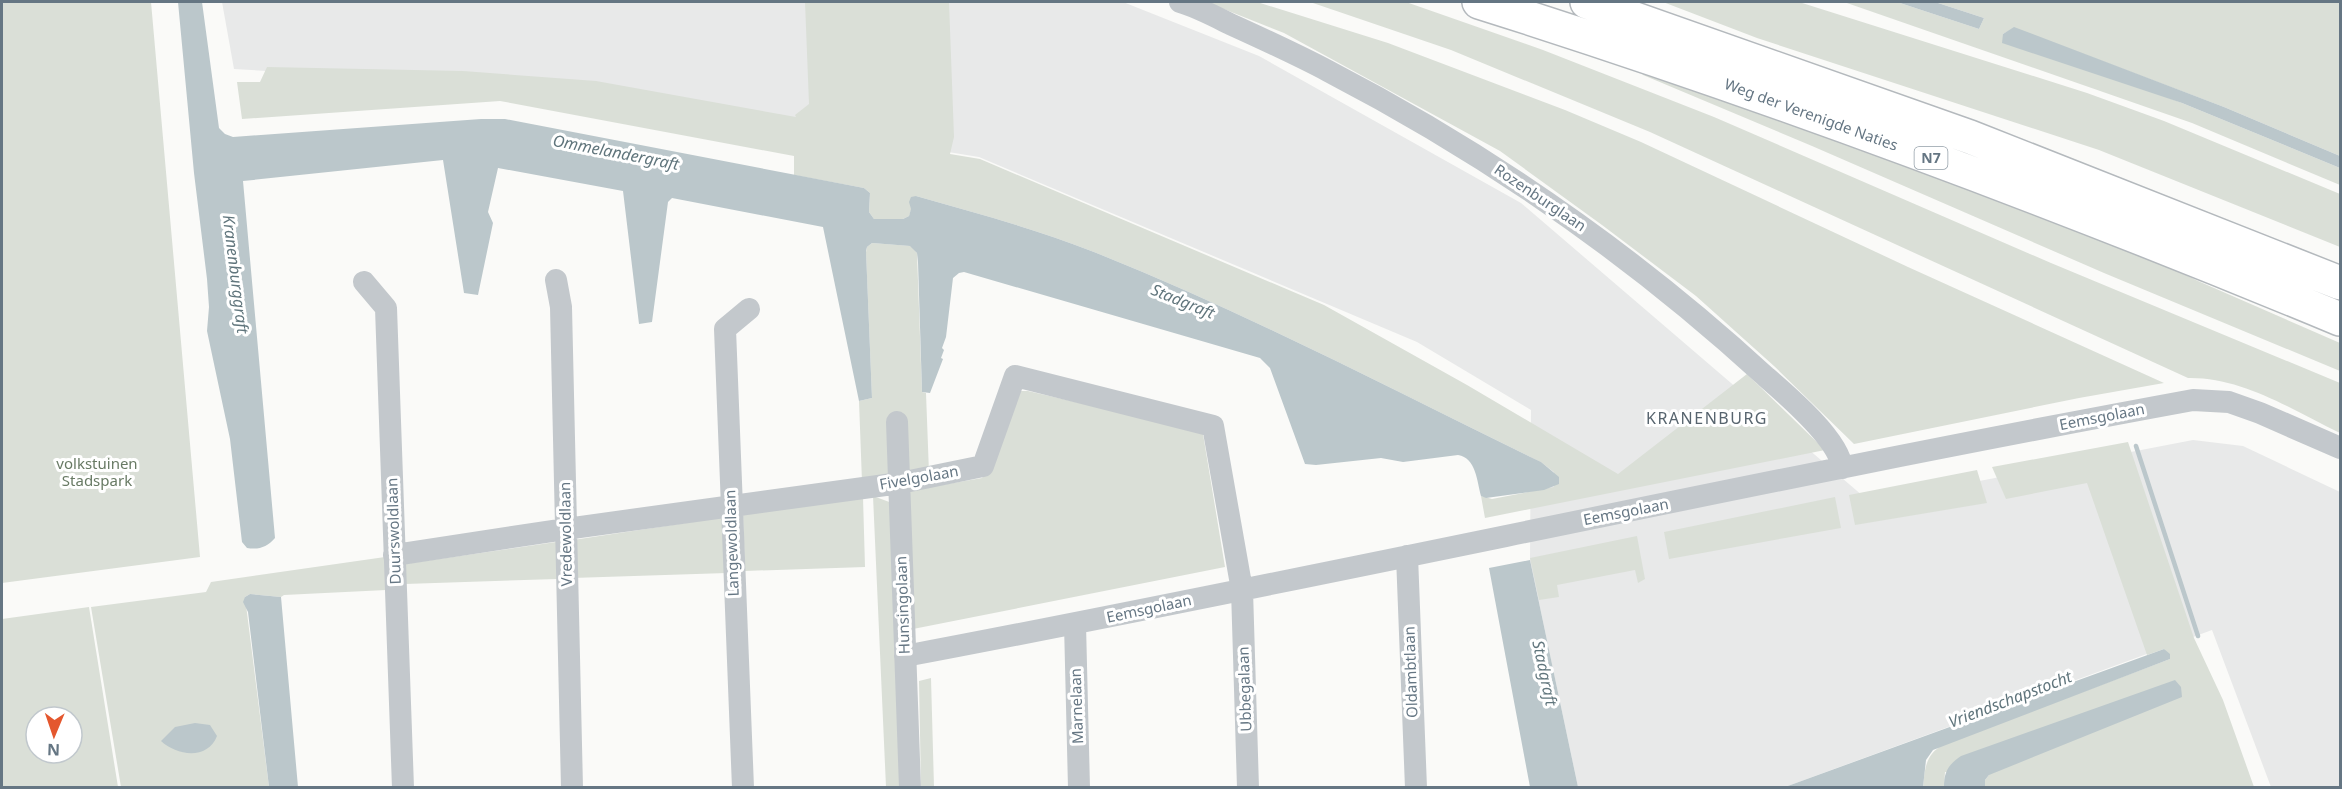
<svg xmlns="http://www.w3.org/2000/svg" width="2342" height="789" font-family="'Noto Sans',sans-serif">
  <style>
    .built { fill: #e8e9e9 }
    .green { fill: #dadfd7; fill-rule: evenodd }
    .water { fill: #bbc7cb }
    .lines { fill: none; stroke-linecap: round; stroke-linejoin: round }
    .stream { stroke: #bbc7cb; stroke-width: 4.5 }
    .highway-casing { stroke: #b4b9bd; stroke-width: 36 }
    .minor { stroke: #c3c8cc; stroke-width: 22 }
    .highway { stroke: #fff; stroke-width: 33 }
    .labels { text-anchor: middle; stroke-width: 6; stroke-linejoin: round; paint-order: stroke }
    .shield { fill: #fff; stroke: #939fa8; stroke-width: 1.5 }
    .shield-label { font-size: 14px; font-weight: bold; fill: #657683 }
    .street-label { font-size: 15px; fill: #657683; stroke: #fff }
    .park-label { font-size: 15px; fill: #687a64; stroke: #fff }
    .water-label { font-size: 16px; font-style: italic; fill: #60757c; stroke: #fff }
    .neighbourhood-label { font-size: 16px; letter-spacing: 1.5px; fill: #57646e; stroke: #fff }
  </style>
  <rect width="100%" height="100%" fill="#fafaf8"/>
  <!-- built -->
  <path class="built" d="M222 2H1123L1259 56 1521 203 1870 502 2193 440 2243 446 2340 492V787H2271L2212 630 1785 787H1578L1530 560 1531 410 1417 342 979 157 552 88 234 69Z"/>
  <!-- green -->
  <path class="green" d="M2 2H151L200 557 2 583Z
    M805 2H949L954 137 950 154 980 159 1324 305 1467 385 1618 474 1747 374 1825 450 1485 518 1481 496 1492 499 1554 487V472L1541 462C1393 390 1247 313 1094 252 1036 229 976 213 916 196L909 216 903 219H874L869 212 870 193 864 188 794 175V156L500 101 242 119 237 82H260L267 67 463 71 596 81 796 117 795 115 809 104Z
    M1206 2H1257L1388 43 1565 110 1641 142 1908 267 2164 383 2079 398 1854 444 1774 366 1696 296 1602 225 1500 151 1284 33Z
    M1310 2H1406L1543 50 1714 117 2051 263 2340 383V433C2293 410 2242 377 2188 378L1650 132 1451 50Z
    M1663 2H1799L2087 93 2164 121 2340 194V247L2099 150 1757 38Z
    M1844 2H1897L1979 29 1984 18 1935 2H2340V156L2224 107 2014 28 2003 34 2182 103 2340 168V185L2192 123Z
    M1640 70 1813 128 2150 257 2198 281 2340 343V371L2104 273 1812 146 1643 75Z
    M872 243 911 246 917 253 922 392 926 393 929 473 889 472 887 476 862 482 859 401 872 398 866 252 867 247Z
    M1018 391H1028L1192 429 1203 434 1225 567 913 629 907 491 982 478 989 469Z
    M2128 442 2194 638 2223 700 2254 787H1985V780L1989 775 1945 772 1944 787 1923 788C1925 768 1925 755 1944 744L2170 659 2164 649 2147 655 2087 483 2006 499 1992 467Z
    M1977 470 1987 503 1855 525 1849 495Z
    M873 496 892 503 902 787H886Z
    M863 497 865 567 745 571 743 515Z
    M1835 497 1841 528 1669 559 1664 532Z
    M725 517 727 573 572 578 573 540Z
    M1637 536 1645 579 1638 583 1635 570 1557 585 1559 597 1539 600 1530 558Z
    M556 542 557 579 405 584 404 564Z
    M385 557 386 590 284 595 281 597 250 594 245 597 269 787H121L91 607 206 592 211 582Z
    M89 607 118 787H2V619ZM36 717H72V753H36Z
    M931 678 934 787H921L919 681Z"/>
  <!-- water -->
  <path class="water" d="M178 2H202L219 128 225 134 233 137 481 119H505L864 188 870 193 869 212 874 219H903L909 216 911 209 909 202 911 197 916 196C976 213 1036 229 1094 252 1247 313 1393 390 1541 462L1559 477V484L1544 490 1486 498 1481 496C1477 481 1476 458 1458 455L1403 462 1381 458 1316 465 1305 464 1270 368 1260 358 964 272 959 273 953 278 946 337 942 348 944 350 941 358 943 359 930 393 922 392 918 262 917 253 910 246 872 243 867 247 866 251 872 398 859 401 823 227 672 198 668 202 652 322 639 324 623 191 498 168 488 212 493 223 478 295 464 293 443 160 243 181 275 538C267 547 259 550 247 548L242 542 230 439 207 331 209 307 207 279 194 173Z
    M1897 2H1935L1984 18 1979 29Z
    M2014 27 2224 107 2340 156V168L2182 103 2002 43 2003 34Z
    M1530 560 1578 787H1530L1489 568Z
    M250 594 281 597 298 787H269L248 612 243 602 245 597Z
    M2164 649 2170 654V659L1933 750 1926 760 1923 787H1785Z
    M2175 680 2181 687 2182 697 1989 775 1985 780V787H1944C1944 772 1948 765 1961 756Z
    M195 723 210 725 217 736C208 760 177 756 161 741L175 727Z"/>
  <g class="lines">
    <!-- stream -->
    <path class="stream" d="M2136 446 2198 636"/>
    <defs>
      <path id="highway" d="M1479 2C1771 94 2058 202 2340 319
        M1587 2 1970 137 2340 283"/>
    </defs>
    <!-- highway casing -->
    <use href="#highway" class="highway-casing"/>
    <!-- minor -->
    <path class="minor" d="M1180 2C1197 7 1214 16 1230 24 1263 39 1296 54 1328 71 1488 154 1632 254 1765 376 1787 395 1840 440 1842 468
      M556 280 561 307 572 788
      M364 282 386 308 403 788
      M897 422 910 788
      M394 555 565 529 900 483 983 466 1015 376 1213 426 1242 590 1248 788
      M1407 556 1416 788
      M1075 624 1079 788
      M905 656C1335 575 1762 479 2193 400L2229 402 2260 413 2340 448
      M743 788 725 329 749 309"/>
    <!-- highway -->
    <use href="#highway" class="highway"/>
  </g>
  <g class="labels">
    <!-- shield labels -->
    <rect class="shield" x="1914.5" y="147" width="33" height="22" rx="4.5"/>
    <g class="shield-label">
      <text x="1931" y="163">N7</text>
    </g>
    <!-- street labels -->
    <g class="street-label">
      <text transform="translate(1811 115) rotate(20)" y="5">Weg der Verenigde Naties</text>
      <text transform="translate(1540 198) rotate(34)" y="5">Rozenburglaan</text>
      <text transform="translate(2102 417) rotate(-11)" y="5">Eemsgolaan</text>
      <text transform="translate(919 478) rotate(-10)" y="5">Fivelgolaan</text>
      <text transform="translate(1626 512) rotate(-11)" y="5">Eemsgolaan</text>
      <text transform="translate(394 531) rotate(-92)" y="5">Duurswoldlaan</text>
      <text transform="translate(566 534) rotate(-91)" y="5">Vredewoldlaan</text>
      <text transform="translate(732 543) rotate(-92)" y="5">Langewoldlaan</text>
      <text transform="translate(903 605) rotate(-92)" y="5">Hunsingolaan</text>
      <text transform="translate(1149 609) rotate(-12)" y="5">Eemsgolaan</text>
      <text transform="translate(1411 672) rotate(-92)" y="5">Oldambtlaan</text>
      <text transform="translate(1245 689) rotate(-92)" y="5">Ubbegalaan</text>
      <text transform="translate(1077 706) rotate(-92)" y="5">Marnelaan</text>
    </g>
    <!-- park labels -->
    <g class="park-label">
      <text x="97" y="469">volkstuinen<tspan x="97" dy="17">Stadspark</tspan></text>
    </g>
    <!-- water labels -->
    <g class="water-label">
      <text transform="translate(616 152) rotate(11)" y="6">Ommelandergraft</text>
      <text transform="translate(236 274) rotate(83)" y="6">Kranenburggraft</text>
      <text transform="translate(1183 301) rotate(22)" y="6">Stadgraft</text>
      <text transform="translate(1545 673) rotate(78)" y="6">Stadgraft</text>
      <text transform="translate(2010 699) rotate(-21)" y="6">Vriendschapstocht</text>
    </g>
    <!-- neighbourhood labels -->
    <g class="neighbourhood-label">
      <text x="1707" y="424">KRANENBURG</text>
    </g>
  </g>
  <!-- border -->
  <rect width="2342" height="789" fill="none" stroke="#657683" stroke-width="6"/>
  <!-- north arrow -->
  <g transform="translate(54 735) rotate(182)"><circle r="28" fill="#ffffff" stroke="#c1c8cd" stroke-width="1.5"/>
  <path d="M0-4.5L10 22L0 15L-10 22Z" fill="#e4572e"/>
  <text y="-9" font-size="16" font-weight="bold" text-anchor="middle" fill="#657683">N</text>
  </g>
</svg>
